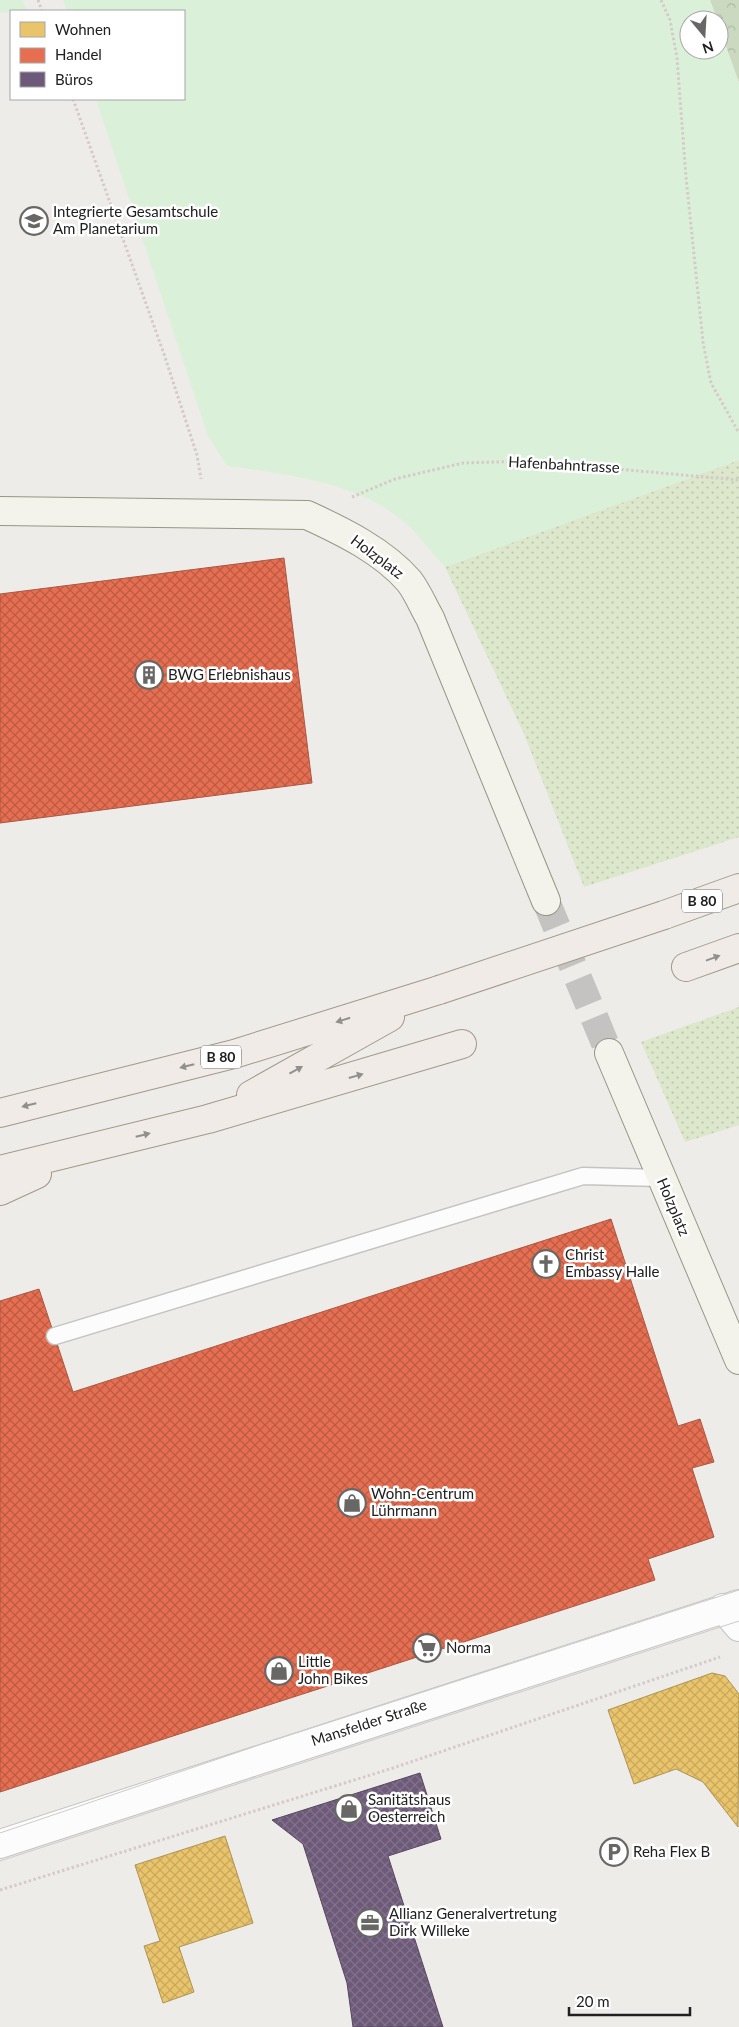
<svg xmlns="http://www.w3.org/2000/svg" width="739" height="2027" font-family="Lato,sans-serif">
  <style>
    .grass { fill: url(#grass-dots) }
    .forest { fill: url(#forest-crowns) }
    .park { fill: #dbf0d9 }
    .homes { fill: url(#homes-cross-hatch); stroke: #ad9354 }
    .shops { fill: url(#shops-cross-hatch); stroke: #ab5742 }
    .offices { fill: url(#offices-cross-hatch); stroke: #56485f }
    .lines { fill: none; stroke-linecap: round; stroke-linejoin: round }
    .secondary-tunnel { stroke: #c5c3c1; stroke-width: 28; stroke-dasharray: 28 14; stroke-linecap: butt }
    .lane-casing { stroke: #c4c3c1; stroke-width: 19 }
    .street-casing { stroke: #c4c3c1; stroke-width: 30 }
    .secondary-casing { stroke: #959683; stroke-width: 30 }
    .primary-casing { stroke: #a29888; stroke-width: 30 }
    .path { stroke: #d6cac8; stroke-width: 3; stroke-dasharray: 2.5 2.5; stroke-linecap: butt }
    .lane { stroke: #fcfcfc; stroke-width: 16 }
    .street { stroke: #fcfcfc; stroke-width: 28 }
    .secondary { stroke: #f3f3ec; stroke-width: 28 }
    .primary { stroke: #f0ebe6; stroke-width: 28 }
    .tram { stroke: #cbcbca; stroke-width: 1 }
    .primary-bridge-casing { stroke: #a29888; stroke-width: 30; stroke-linecap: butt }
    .primary-bridge { stroke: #f0ebe6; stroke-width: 28 }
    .oneway { fill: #92908d }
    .labels { text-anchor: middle; stroke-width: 5; stroke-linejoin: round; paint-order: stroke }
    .shield { fill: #fff; stroke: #636363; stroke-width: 1 }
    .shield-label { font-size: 14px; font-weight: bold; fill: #202020 }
    .poi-label { font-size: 15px; fill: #202020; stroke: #fff; text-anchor: start }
    .street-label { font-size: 15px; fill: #202020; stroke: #fff }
  </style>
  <defs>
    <pattern id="grass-dots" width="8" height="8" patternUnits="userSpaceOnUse" patternTransform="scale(1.25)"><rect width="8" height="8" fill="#dce7cc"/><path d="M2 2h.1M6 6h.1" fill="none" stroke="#bcc6af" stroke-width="1.8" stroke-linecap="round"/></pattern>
    <pattern id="forest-crowns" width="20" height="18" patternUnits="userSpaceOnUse" patternTransform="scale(1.25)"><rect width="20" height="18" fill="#cbd9c1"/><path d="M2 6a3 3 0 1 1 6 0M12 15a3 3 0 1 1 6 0" fill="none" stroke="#aebaa6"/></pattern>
    <pattern id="homes-cross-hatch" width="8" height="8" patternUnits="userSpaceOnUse" patternTransform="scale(1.25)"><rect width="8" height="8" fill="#e9c46a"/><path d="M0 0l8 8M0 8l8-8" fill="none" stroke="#c8a85c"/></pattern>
    <pattern id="shops-cross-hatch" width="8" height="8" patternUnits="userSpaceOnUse" patternTransform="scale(1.25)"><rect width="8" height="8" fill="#e76f51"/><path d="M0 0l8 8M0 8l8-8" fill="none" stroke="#bb5b43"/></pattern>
    <pattern id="offices-cross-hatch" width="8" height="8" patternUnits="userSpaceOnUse" patternTransform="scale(1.25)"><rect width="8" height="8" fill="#6d597a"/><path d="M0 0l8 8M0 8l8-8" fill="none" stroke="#81728a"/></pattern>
  </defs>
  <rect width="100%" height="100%" fill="#eeece9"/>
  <!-- grass -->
  <path class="grass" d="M739 460V837L584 887 524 734 445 567Z
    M739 1007V1125L685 1142 641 1042Z"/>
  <!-- forest -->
  <path class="forest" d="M710 0H739V83L719 27V20H717Z"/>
  <!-- park -->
  <path class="park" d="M0 0H23L27 11 0 13Z
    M63 0H710L717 20H689V50H719V27L739 83V460L445 567C430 551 415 530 398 517 351 481 284 474 227 466L208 436 96 99H184V11H67Z"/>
  <!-- homes -->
  <path class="homes" d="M712 1673 725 1676 739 1694 738 1827 703 1782 676 1769 634 1784 608 1710Z
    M225 1836 253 1923 179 1947 194 1992 163 2003 144 1946 160 1941 135 1865Z"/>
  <!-- shops -->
  <path class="shops" d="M284 558 312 783 0 823V594Z
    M611 1219 678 1426 700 1419 714 1462 692 1468 714 1537 648 1559 655 1580 0 1792V1301L39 1289 73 1392Z"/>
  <!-- offices -->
  <path class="offices" d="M420 1773 441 1839 388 1856 443 2027H353L347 1983 303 1844 272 1820Z"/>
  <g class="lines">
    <!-- secondary-tunnel -->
    <path class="secondary-tunnel" d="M546 901 609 1053"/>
    <defs>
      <path id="lane" d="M55 1336 583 1176 660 1178"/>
      <path id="street" d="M723 1608 739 1627
        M0 1844 739 1604"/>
      <path id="secondary" d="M0 511 307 515C342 531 383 551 409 581 417 591 423 606 430 618L546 901
        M609 1053 739 1360"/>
      <path id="primary" d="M664 915 739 888
        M686 967 739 948
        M251 1095 390 1017
        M0 1113 234 1054 439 990
        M0 1170 208 1119 462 1044
        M0 1191 37 1174"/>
    </defs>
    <!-- lane casing -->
    <use href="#lane" class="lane-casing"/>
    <!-- street casing -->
    <use href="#street" class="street-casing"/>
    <!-- secondary casing -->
    <use href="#secondary" class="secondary-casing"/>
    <!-- primary casing -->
    <use href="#primary" class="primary-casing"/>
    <!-- path -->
    <path class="path" d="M38 0 42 11
      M661 0 670 20 677 58 686 177 703 342 711 383 739 433
      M73 99 164 354 197 455 201 479
      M352 497 395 479 463 463 528 461 739 480
      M0 1890 393 1768 720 1657"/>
    <!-- lane -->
    <use href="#lane" class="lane"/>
    <!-- street -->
    <use href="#street" class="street"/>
    <!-- secondary -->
    <use href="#secondary" class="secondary"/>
    <!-- primary -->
    <use href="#primary" class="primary"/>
    <!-- tram -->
    <path class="tram" d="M0 1833 262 1744 739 1590
      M0 1861 739 1621"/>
    <defs>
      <path id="primary-bridge" d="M439 990 664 915"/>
    </defs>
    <!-- primary-bridge casing -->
    <use href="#primary-bridge" class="primary-bridge-casing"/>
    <!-- primary-bridge -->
    <use href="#primary-bridge" class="primary-bridge"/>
  </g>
  <!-- one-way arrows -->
  <defs><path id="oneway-solid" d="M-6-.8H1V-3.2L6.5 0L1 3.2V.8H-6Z" transform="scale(1.25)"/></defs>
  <g class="oneway">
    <use href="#oneway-solid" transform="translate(713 958) rotate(-20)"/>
    <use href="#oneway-solid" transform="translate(343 1020) rotate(163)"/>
    <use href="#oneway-solid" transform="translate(187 1066) rotate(166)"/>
    <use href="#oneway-solid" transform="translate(296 1070) rotate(-29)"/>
    <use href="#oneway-solid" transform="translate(356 1076) rotate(-16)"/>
    <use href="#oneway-solid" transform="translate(29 1105) rotate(166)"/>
    <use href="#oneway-solid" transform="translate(143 1135) rotate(-14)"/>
  </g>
  <!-- icons -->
  <defs>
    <symbol id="school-ring" viewBox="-11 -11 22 22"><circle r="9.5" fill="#fff" stroke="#686766" stroke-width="1.5"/><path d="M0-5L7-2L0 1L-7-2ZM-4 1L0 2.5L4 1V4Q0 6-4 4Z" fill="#686766"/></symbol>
    <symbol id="building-ring" viewBox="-11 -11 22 22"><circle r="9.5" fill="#fff" stroke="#686766" stroke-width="1.5"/><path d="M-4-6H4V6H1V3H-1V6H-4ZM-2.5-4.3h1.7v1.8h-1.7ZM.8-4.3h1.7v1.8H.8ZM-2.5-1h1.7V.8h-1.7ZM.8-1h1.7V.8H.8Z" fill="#686766"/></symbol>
    <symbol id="church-ring" viewBox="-11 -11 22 22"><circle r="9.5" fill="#fff" stroke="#686766" stroke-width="1.5"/><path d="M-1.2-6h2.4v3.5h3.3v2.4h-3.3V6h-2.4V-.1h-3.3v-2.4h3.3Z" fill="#686766"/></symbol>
    <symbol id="shop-ring" viewBox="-11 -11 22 22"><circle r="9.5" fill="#fff" stroke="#686766" stroke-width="1.5"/><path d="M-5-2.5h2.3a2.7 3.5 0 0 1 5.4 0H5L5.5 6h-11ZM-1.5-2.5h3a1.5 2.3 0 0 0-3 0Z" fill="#686766"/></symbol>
    <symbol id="supermarket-ring" viewBox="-11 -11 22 22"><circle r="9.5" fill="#fff" stroke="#686766" stroke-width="1.5"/><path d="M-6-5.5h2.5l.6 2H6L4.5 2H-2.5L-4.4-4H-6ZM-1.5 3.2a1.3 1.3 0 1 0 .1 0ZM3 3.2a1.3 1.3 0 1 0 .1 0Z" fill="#686766"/></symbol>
    <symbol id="parking-ring" viewBox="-11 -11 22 22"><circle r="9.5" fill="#fff" stroke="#686766" stroke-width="1.5"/><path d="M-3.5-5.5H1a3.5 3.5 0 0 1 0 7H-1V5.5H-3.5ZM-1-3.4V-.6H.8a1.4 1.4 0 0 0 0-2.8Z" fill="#686766"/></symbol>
    <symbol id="office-ring" viewBox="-11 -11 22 22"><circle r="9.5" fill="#fff" stroke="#686766" stroke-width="1.5"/><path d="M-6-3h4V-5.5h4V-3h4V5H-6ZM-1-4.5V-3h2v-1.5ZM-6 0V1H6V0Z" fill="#686766"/></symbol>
  </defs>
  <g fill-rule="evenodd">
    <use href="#school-ring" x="18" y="205" width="32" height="32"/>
    <use href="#building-ring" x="133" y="659" width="32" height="32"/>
    <use href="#church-ring" x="530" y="1248" width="32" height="32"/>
    <use href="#shop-ring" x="336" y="1487" width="32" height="32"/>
    <use href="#supermarket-ring" x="411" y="1632" width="32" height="32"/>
    <use href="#shop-ring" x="263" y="1655" width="32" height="32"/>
    <use href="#shop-ring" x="333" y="1793" width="32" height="32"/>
    <use href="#parking-ring" x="598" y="1836" width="32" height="32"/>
    <use href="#office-ring" x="354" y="1907" width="32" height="32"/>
  </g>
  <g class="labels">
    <!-- shield labels -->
    <g class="shield">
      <rect x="682" y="889.5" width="40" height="23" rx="4"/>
      <rect x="201" y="1045.5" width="40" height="23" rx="4"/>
    </g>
    <g class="shield-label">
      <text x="702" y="906">B 80</text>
      <text x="221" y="1062">B 80</text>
    </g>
    <!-- poi labels -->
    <g class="poi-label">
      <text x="53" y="217">Integrierte Gesamtschule<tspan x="53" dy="17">Am Planetarium</tspan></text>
      <text x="168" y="680">BWG Erlebnishaus</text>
      <text x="565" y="1260">Christ<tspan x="565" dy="17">Embassy Halle</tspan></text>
      <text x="371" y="1499">Wohn-Centrum<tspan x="371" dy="17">Lührmann</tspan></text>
      <text x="446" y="1653">Norma</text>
      <text x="298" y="1667">Little<tspan x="298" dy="17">John Bikes</tspan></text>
      <text x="368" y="1805">Sanitätshaus<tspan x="368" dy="17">Oesterreich</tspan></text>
      <text x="633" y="1857">Reha Flex B</text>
      <text x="389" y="1919">Allianz Generalvertretung<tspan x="389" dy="17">Dirk Willeke</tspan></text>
    </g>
    <!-- street labels -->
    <g class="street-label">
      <text transform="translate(564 465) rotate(3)" y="5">Hafenbahntrasse</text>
      <text transform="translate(377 557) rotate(37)" y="5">Holzplatz</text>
      <text transform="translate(673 1207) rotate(67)" y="5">Holzplatz</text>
      <text transform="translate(369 1723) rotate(-18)" y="5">Mansfelder Straße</text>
    </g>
  </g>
  <!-- legend -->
  <rect x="10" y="10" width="175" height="90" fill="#ffffff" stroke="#a6a6a6"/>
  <rect x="20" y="22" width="25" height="15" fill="#e9c46a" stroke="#a6a6a6"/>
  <text x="55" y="35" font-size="15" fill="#202020">Wohnen</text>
  <rect x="20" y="48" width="25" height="15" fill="#e76f51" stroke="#a6a6a6"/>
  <text x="55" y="60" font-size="15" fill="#202020">Handel</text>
  <rect x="20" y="72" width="25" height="15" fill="#6d597a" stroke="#a6a6a6"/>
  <text x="55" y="85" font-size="15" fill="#202020">Büros</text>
  <!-- north arrow -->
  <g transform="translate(704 35) rotate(162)"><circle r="24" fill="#ffffff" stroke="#a6a6a6"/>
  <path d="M0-4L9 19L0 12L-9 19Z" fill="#686766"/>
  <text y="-8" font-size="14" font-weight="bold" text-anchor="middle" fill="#202020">N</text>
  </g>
  <!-- scale -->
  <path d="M569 2007v8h121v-8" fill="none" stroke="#202020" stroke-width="2.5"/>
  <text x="576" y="2007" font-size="15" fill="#202020" stroke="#ffffff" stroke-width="4" paint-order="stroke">20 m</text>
</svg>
